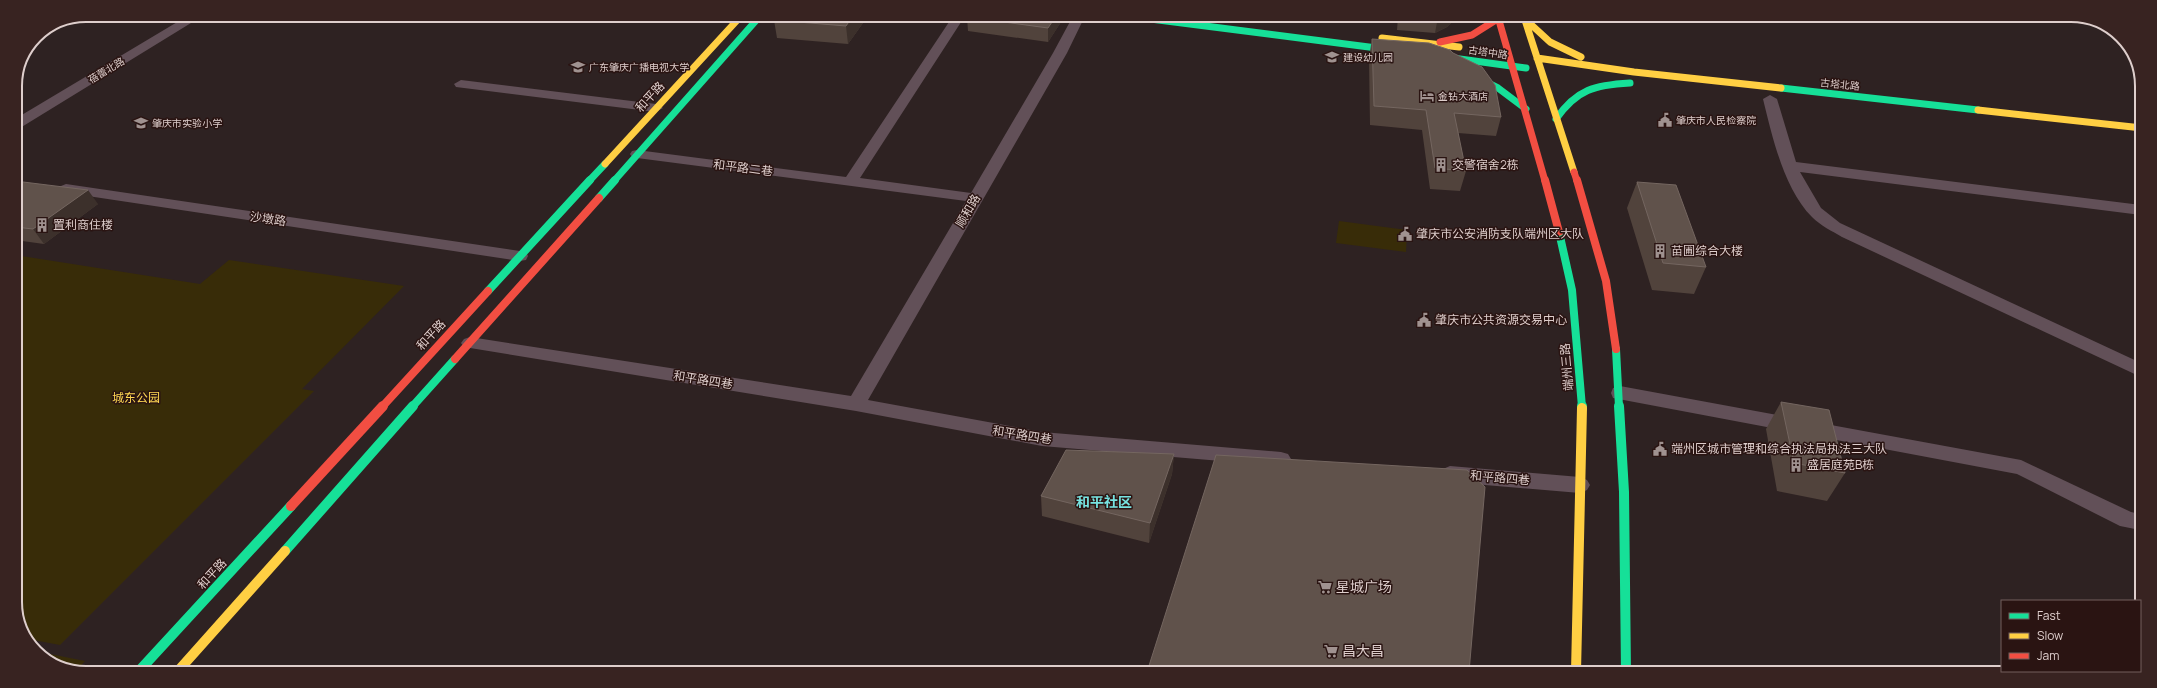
<svg xmlns="http://www.w3.org/2000/svg" width="2157" height="688" font-family="Manrope,'Noto Sans SC',sans-serif">
  <style>
    .green { fill: #382c08 }
    .lines { fill: none; stroke-linecap: round; stroke-linejoin: round }
    .street { fill: #625058; fill-rule: evenodd }
    .fast-far2 { stroke: #16e098; stroke-width: 7 }
    .fast-far1 { stroke: #16e098; stroke-width: 8 }
    .fast { stroke: #16e098; stroke-width: 10 }
    .slow-far1 { stroke: #ffcf43; stroke-width: 7 }
    .slow { stroke: #ffcf43; stroke-width: 10 }
    .jam-far2 { stroke: #f24e42; stroke-width: 7 }
    .jam-far1 { stroke: #f24e42; stroke-width: 8 }
    .jam { stroke: #f24e42; stroke-width: 10 }
    .wall { fill: #51433c }
    .shaded-wall { fill: #3c302b }
    .building { fill: #60524b; stroke: #746660 }
    .labels { text-anchor: middle; stroke-width: 3; stroke-linejoin: round; paint-order: stroke }
    .far-street-label { font-size: 10px; fill: #dececc; stroke: #2a1412 }
    .far-poi-label { font-size: 10px; fill: #dececc; stroke: #2a1412; text-anchor: start }
    .street-label { font-size: 12px; fill: #dececc; stroke: #2a1412 }
    .poi-label { font-size: 12px; fill: #dececc; stroke: #2a1412; text-anchor: start }
    .park-label { font-size: 12px; fill: #ffd852; stroke: #2a1412 }
    .quarter-label { font-size: 14px; font-weight: bold; fill: #77e3e1; stroke: #2a1412 }
    .near-poi-label { font-size: 14px; fill: #dececc; stroke: #2a1412; text-anchor: start }
    .rim { fill: none; stroke: #dececc; stroke-width: 2 }
  </style>
  <rect width="100%" height="100%" fill="#2e2222"/>
  <!-- green -->
  <path class="green" d="M1339 221 1407 230 1406 252 1336 243Z
    M15 255 200 284 229 260 404 286 302 389 314 391 60 645 28 639 15 606Z
    M40 652 85 661 76 671H68Z"/>
  <g class="lines">
    <!-- street -->
    <path class="street" d="M189 15H204L20 128 15 129V119Z
      M953 16H965L860 178 971 193 1053 53 1073 16H1085L1067 53 868 400 1042 432 1281 452 1288 454 1291 459 1288 464 1281 466 1042 446 856 411 464 347 461 343 464 339 470 337 851 396 966 201 637 158 632 157 630 154 632 151 637 150 846 177Z
      M461 80 656 104 663 108 656 112 456 87 454 84Z
      M1770 95 1777 99 1796 162 2141 205V215L1800 172 1821 208 1840 223 2141 363V377L1842 237C1832 231 1821 226 1812 217 1784 189 1772 136 1763 99Z
      M66 184 520 251 526 252 528 256 526 260 520 261 61 192 58 189 61 186Z
      M1620 386 2021 460 2131 512 2140 514V530L2120 526 2017 474 1613 398 1611 393 1613 388Z
      M1450 466 1580 477 1587 480 1590 485 1587 490 1580 493 1450 482 1443 479 1440 474 1443 469Z"/>
    <!-- fast-far2 -->
    <path class="fast-far2" d="M1127 16 1400 51
      M1438 56 1526 68
      M1466 72 1498 88 1526 109
      M1781 88 1978 110
      M1556 119C1577 89 1595 85 1630 83
      M589 181 605 164
      M614 181 760 16"/>
    <!-- fast-far1 -->
    <path class="fast-far1" d="M599 198 615 180
      M1559 232 1572 290 1582 407
      M488 291 590 180
      M1616 349 1619 407
      M412 407 455 359"/>
    <!-- fast -->
    <path class="fast" d="M1582 406V408
      M1619 406 1624 492 1626 672
      M285 551 413 406
      M139 671 291 506"/>
    <!-- slow-far1 -->
    <path class="slow-far1" d="M1524 17 1574 172
      M1525 19 1550 42 1581 57
      M1382 38 1459 47
      M1537 58 1634 72 1781 88
      M1978 110 2142 128
      M605 164 741 16"/>
    <!-- slow -->
    <path class="slow" d="M178 671 285 551
      M1576 672 1582 408"/>
    <!-- jam-far2 -->
    <path class="jam-far2" d="M1498 17 1545 181
      M1440 42 1472 35 1499 18
      M1574 172 1577 181"/>
    <!-- jam-far1 -->
    <path class="jam-far1" d="M1545 180 1559 232
      M1577 180 1606 281 1616 349
      M455 359 599 198
      M382 407 488 291"/>
    <!-- jam -->
    <path class="jam" d="M291 506 383 406"/>
  </g>
  <!-- wall -->
  <path class="wall" d="M868 16 848 44 777 38 774 20Z
    M967 17 1061 22 1048 42 968 31Z
    M1398 17H1455V19L1447 27 1435 33 1397 30Z
    M1372 39 1501 117 1496 136 1458 133 1466 171 1460 191 1430 189 1422 130 1370 125 1369 58Z
    M15 181 98 204 44 244 15 240Z
    M1637 182 1706 267 1694 294 1652 290 1627 208Z
    M1781 402 1845 473 1827 501 1777 491 1766 429Z
    M1174 454 1172 474 1149 543 1042 516 1041 496Z"/>
  <!-- shaded-wall -->
  <path class="shaded-wall" d="M853 16H868L848 44 846 26Z
    M1056 16H1061V22L1048 42V28Z
    M1438 17H1455V19L1447 27 1435 33Z
    M88 190 98 204 44 244 33 229Z
    M1174 454 1172 474 1149 543 1150 523Z"/>
  <!-- building -->
  <path class="building" d="M777 16H853L846 26 774 20Z
    M968 16H1056L1048 28 967 17Z
    M1372 39 1429 43 1450 50 1453 53 1482 67 1495 85 1501 117 1454 113 1466 171 1435 168 1426 110 1374 106Z
    M15 181 88 190 33 229 15 227Z
    M1637 182 1676 185 1706 267 1663 263Z
    M1781 402 1829 410 1845 473 1794 463Z
    M1066 450 1174 454 1150 523 1041 496Z
    M1216 455 1467 470 1485 487 1469 672H1147Z"/>
  <!-- icons -->
  <defs>
    <symbol id="school-bare" viewBox="-9 -9 18 18"><path d="M0-5L7-2L0 1L-7-2ZM-4 1L0 2.5L4 1V4Q0 6-4 4Z" fill="#a09290" stroke="#2a1412" stroke-width="2.5" paint-order="stroke"/></symbol>
    <symbol id="university-bare" viewBox="-9 -9 18 18"><path d="M0-5L7-2L0 1L-7-2ZM-4 1L0 2.5L4 1V4Q0 6-4 4Z" fill="#a09290" stroke="#2a1412" stroke-width="2.5" paint-order="stroke"/></symbol>
    <symbol id="hotel-bare" viewBox="-9 -9 18 18"><path d="M-6-4.5h1.5V1H6V5H4.5V3h-9V5H-6ZM-4 0a1.8 1.8 0 1 1 3.6 0ZM.5 0V-2.5h3Q6-2.5 6 0Z" fill="#a09290" stroke="#2a1412" stroke-width="2.5" paint-order="stroke"/></symbol>
    <symbol id="civic-bare" viewBox="-9 -9 18 18"><path d="M-.6-6.5H3V-4.5H.6V-3L4-1V1h2V6H-6V1h2V-1L-.6-3ZM-1.2 2.5V6h2.4V2.5Z" fill="#a09290" stroke="#2a1412" stroke-width="2.5" paint-order="stroke"/></symbol>
    <symbol id="building-bare" viewBox="-9 -9 18 18"><path d="M-4-6H4V6H1V3H-1V6H-4ZM-2.5-4.3h1.7v1.8h-1.7ZM.8-4.3h1.7v1.8H.8ZM-2.5-1h1.7V.8h-1.7ZM.8-1h1.7V.8H.8Z" fill="#a09290" stroke="#2a1412" stroke-width="2.5" paint-order="stroke"/></symbol>
    <symbol id="supermarket-bare" viewBox="-9 -9 18 18"><path d="M-6-5.5h2.5l.6 2H6L4.5 2H-2.5L-4.4-4H-6ZM-1.5 3.2a1.3 1.3 0 1 0 .1 0ZM3 3.2a1.3 1.3 0 1 0 .1 0Z" fill="#a09290" stroke="#2a1412" stroke-width="2.5" paint-order="stroke"/></symbol>
  </defs>
  <g fill-rule="evenodd">
    <use href="#school-bare" x="1322" y="47" width="20" height="20"/>
    <use href="#university-bare" x="568" y="57" width="20" height="20"/>
    <use href="#hotel-bare" x="1417" y="86" width="20" height="20"/>
    <use href="#civic-bare" x="1655" y="110" width="20" height="20"/>
    <use href="#school-bare" x="131" y="113" width="20" height="20"/>
    <use href="#building-bare" x="1431" y="155" width="20" height="20"/>
    <use href="#building-bare" x="32" y="215" width="20" height="20"/>
    <use href="#civic-bare" x="1395" y="224" width="20" height="20"/>
    <use href="#building-bare" x="1650" y="241" width="20" height="20"/>
    <use href="#civic-bare" x="1414" y="310" width="20" height="20"/>
    <use href="#civic-bare" x="1650" y="439" width="20" height="20"/>
    <use href="#building-bare" x="1786" y="455" width="20" height="20"/>
    <use href="#supermarket-bare" x="1315" y="577" width="20" height="20"/>
    <use href="#supermarket-bare" x="1321" y="641" width="20" height="20"/>
  </g>
  <g class="labels">
    <!-- far-street labels -->
    <g class="far-street-label">
      <text transform="translate(1488 52) rotate(8)" y="4">古塔中路</text>
      <text transform="translate(106 70) rotate(-31)" y="4">蓓蕾北路</text>
      <text transform="translate(1840 84) rotate(6)" y="4">古塔北路</text>
    </g>
    <!-- far-poi labels -->
    <g class="far-poi-label">
      <text x="1343" y="61">建设幼儿园</text>
      <text x="589" y="71">广东肇庆广播电视大学</text>
      <text x="1438" y="100">金钻大酒店</text>
      <text x="1676" y="124">肇庆市人民检察院</text>
      <text x="152" y="127">肇庆市实验小学</text>
    </g>
    <!-- street labels -->
    <g class="street-label">
      <text transform="translate(650 97) rotate(-47)" y="4">和平路</text>
      <text transform="translate(743 168) rotate(7)" y="4">和平路二巷</text>
      <text transform="translate(968 211) rotate(-60)" y="4">顺和路</text>
      <text transform="translate(268 219) rotate(8)" y="4">沙墩路</text>
      <text transform="translate(431 335) rotate(-47)" y="4">和平路</text>
      <text transform="translate(1567 367) rotate(-95)" y="4">端州三路</text>
      <text transform="translate(703 380) rotate(9)" y="4">和平路四巷</text>
      <text transform="translate(1022 435) rotate(9)" y="4">和平路四巷</text>
      <text transform="translate(1500 478) rotate(5)" y="4">和平路四巷</text>
      <text transform="translate(212 574) rotate(-47)" y="4">和平路</text>
    </g>
    <!-- poi labels -->
    <g class="poi-label">
      <text x="1452" y="169">交警宿舍2栋</text>
      <text x="53" y="229">置利商住楼</text>
      <text x="1416" y="238">肇庆市公安消防支队端州区大队</text>
      <text x="1671" y="255">苗圃综合大楼</text>
      <text x="1435" y="324">肇庆市公共资源交易中心</text>
      <text x="1671" y="453">端州区城市管理和综合执法局执法三大队</text>
      <text x="1807" y="469">盛居庭苑B栋</text>
    </g>
    <!-- park labels -->
    <g class="park-label">
      <text x="136" y="402">城东公园</text>
    </g>
    <!-- quarter labels -->
    <g class="quarter-label">
      <text x="1104" y="507">和平社区</text>
    </g>
    <!-- near-poi labels -->
    <g class="near-poi-label">
      <text x="1336" y="592">星城广场</text>
      <text x="1342" y="656">昌大昌</text>
    </g>
  </g>
  <!-- crop -->
  <path d="M0 0H2157V688H0ZM86 22H2071A64 64 0 0 1 2135 86V602A64 64 0 0 1 2071 666H86A64 64 0 0 1 22 602V86A64 64 0 0 1 86 22Z" fill="#382321" fill-rule="evenodd"/>
  <path class="rim" d="M86 22H2071A64 64 0 0 1 2135 86V602A64 64 0 0 1 2071 666H86A64 64 0 0 1 22 602V86A64 64 0 0 1 86 22Z"/>
  <!-- legend -->
  <rect x="2001" y="600" width="140" height="72" fill="#2a1412" stroke="#725e5c"/>
  <rect x="2009" y="613" width="20" height="6" fill="#16e098" stroke="#725e5c"/>
  <text x="2037" y="620" font-size="12" fill="#dececc">Fast</text>
  <rect x="2009" y="633" width="20" height="6" fill="#ffcf43" stroke="#725e5c"/>
  <text x="2037" y="640" font-size="12" fill="#dececc">Slow</text>
  <rect x="2009" y="653" width="20" height="6" fill="#f24e42" stroke="#725e5c"/>
  <text x="2037" y="660" font-size="12" fill="#dececc">Jam</text>
</svg>
